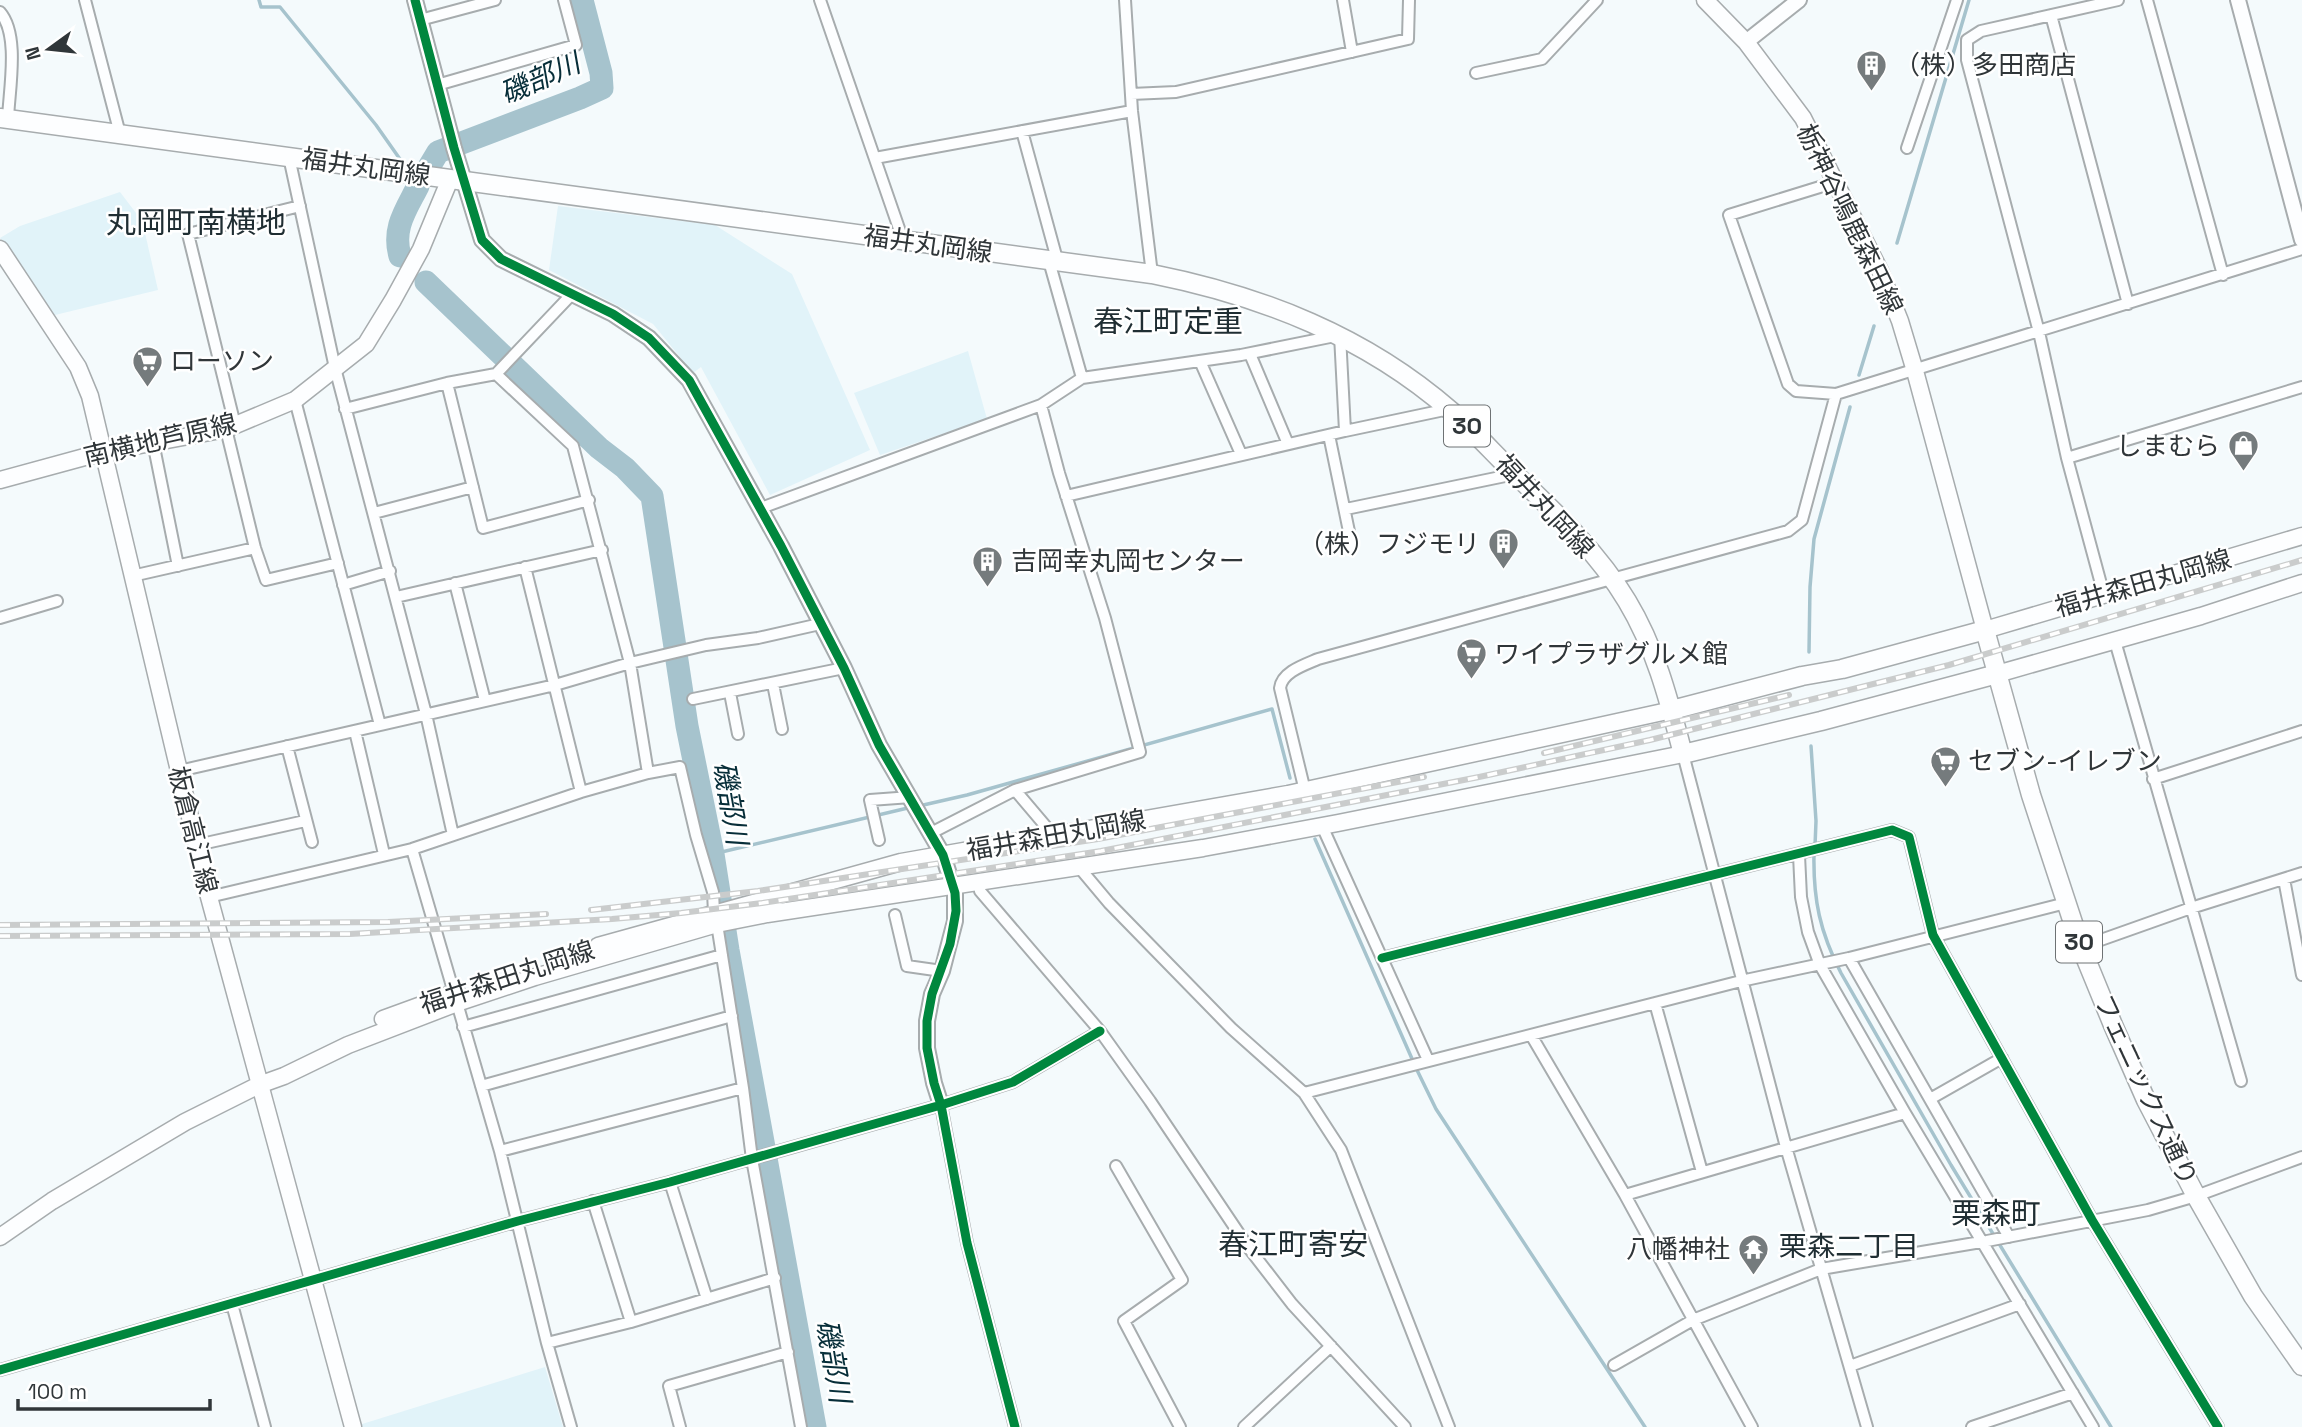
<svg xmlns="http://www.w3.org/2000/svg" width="2302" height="1427" font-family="'Space Grotesk','Noto Sans JP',sans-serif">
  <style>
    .built { fill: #e1f3f9 }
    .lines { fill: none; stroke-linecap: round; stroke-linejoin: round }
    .stream { stroke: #a6c3cd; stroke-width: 3.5 }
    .river { stroke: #a6c3cd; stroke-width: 23 }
    .minor-casing { stroke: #a7acae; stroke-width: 14 }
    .tertiary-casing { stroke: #a7acae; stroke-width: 18 }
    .secondary-casing { stroke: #a7acae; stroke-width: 19 }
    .primary-casing { stroke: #a7acae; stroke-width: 21 }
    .minor { stroke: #fdfeff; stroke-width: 10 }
    .tertiary { stroke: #fdfeff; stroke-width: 14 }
    .secondary { stroke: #fdfeff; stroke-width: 16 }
    .primary { stroke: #fdfeff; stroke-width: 18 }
    .rail-casing { stroke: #cacccc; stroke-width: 6 }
    .rail { stroke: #fff; stroke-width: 3.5; stroke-dasharray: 10; stroke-linecap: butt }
    .cycleway-casing { stroke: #fff; stroke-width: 13 }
    .cycleway { stroke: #00873e; stroke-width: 9 }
    .labels { text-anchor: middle; stroke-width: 5; stroke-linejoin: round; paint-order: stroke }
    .shield { fill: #fff; stroke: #6e7274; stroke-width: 2 }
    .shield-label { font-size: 24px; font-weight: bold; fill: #303639 }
    .poi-label { font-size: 26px; fill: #303639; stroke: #fff; text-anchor: start }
    .street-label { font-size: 26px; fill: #303639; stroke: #fff }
    .water-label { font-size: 28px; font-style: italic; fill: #072e39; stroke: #fff }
    .neighbourhood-label { font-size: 28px; fill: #202e33; stroke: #fff }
    .quarter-label { font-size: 30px; fill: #202e33; stroke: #fff }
  </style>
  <rect width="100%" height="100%" fill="#f4fafc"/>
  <!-- built -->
  <path class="built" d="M120 192 149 230 145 233 158 290 55 315 0 238 20 226Z
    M558 206 715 225 792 274 870 450 770 495 701 367 693 373 653 324 549 270Z
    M968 351 987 419 880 455 854 393Z
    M545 1367 563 1427H359V1425Z"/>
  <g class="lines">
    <!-- stream -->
    <path class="stream" d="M259 0 261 7H280L376 125 402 162
      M1897 243 1969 0
      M1859 375 1874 326
      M1809 652 1810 587 1814 539 1850 407
      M1811 746 1816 821 1815 846
      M919 806 967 795 1272 709 1290 778
      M1315 839 1413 1061
      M1814 853C1813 900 1820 932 1841 973L1951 1165 2111 1427
      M713 854 912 807
      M1416 1068 1436 1109 1645 1427"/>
    <!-- river -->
    <path class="river" d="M429 167 438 152 580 98 602 88 601 73 582 0
      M400 256C392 228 406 210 418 186
      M426 282 599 448 625 468 652 496 687 726 713 854 728 950 815 1427"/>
    <defs>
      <path id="minor" d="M85 0 120 134
        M820 0 903 240
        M1125 0 1132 111 1152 274
        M1343 0 1352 52
        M2147 0 2223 275
        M0 12C20 35 9 90 8 119
        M2051 15 2128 304
        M420 20 495 0
        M1476 73 1542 59 1597 0
        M437 85 576 45 564 0
        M1131 94 1176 92 1408 39 1409 0
        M1022 131 1058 263
        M1907 148 1957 0
        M289 157 335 368 426 714 453 835
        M875 158 1132 111
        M1836 182 1729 215 1788 384 1796 391 1836 394 2302 249
        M1250 354 1288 444
        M1200 361 1241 454
        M496 374 573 446 630 663 648 773
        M447 383 483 528 589 500
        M295 400 380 725
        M345 409 447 383 496 374 571 295
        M235 425 188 234 300 206
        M226 429 255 548 266 580 338 563
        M1345 431 1449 409
        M1329 435 1352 546
        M153 442 178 566
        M2067 458 2302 387
        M1066 496 1345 431 1340 335 1241 355 1082 378
        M761 508 1041 405 1082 378 1049 261
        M1346 509 1515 474
        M374 513 473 487
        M525 567 581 792
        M132 576 255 548
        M455 583 485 701
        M343 585 390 571
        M2104 595 2067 458 2039 332 1967 60V40L1981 31 2118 0
        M396 597 602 550
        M0 618 57 601
        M2115 641 2241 1081
        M773 684 782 729
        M730 693 738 734
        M693 699 844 668
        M355 731 384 854
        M287 746 312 842
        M1683 754 1786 1147 1867 1427
        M179 771 555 685 630 663 706 645 758 638 820 624
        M2153 779 2302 731
        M1015 790 1054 836
        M1305 791 1280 688C1282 672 1304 665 1318 659L1788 531 1802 520 1836 394
        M1322 826 1428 1060
        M931 833 1015 790 1140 752 1105 618 1059 473 1041 405
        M879 840 870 800 911 797
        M197 845 305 821
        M412 849 454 993
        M1799 855 1801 897 1808 932 1820 965 1905 1113 2093 1427
        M1078 866 1109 903 1231 1028 1304 1093 1341 1150 1449 1427
        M2284 879 2302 975
        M978 881 980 891 1100 1031 1150 1101 1248 1247 1292 1304 1405 1427
        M209 897 412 849 581 792 648 773 680 767 696 835 713 892 714 913
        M895 915 907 966 942 971
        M717 924 743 1088 752 1159 801 1427
        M2081 947 2191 908 2302 873
        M1382 958 1892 830 1909 837 1933 935 2092 1220 2218 1427
        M1849 958 2009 1237
        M457 1003 500 1151 547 1343 571 1427
        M1655 1003 1702 1172
        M463 1027 722 955
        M1531 1035 1625 1195 1752 1427
        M481 1086 732 1016
        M1304 1093 1741 981 1849 958 2066 903
        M1930 1099 2002 1058
        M941 1105 967 1243 1015 1427
        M500 1151 743 1088
        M1116 1166 1182 1280 1124 1321 1180 1427
        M670 1182 707 1299
        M1625 1195 1905 1113
        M593 1201 631 1322
        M232 1304 265 1427
        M547 1343 631 1322 775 1278
        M1614 1365 1693 1320 1821 1269 1987 1241 2148 1210 2196 1196 2302 1157
        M1850 1366 2020 1304
        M0 1370 518 1221 670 1182 941 1105 1013 1082 1100 1031
        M680 1427 669 1386 788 1352
        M1244 1427 1331 1346
        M1972 1427 2073 1393"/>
      <path id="tertiary" d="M415 0 454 148 482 240 501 259 613 314 649 338 689 380 781 546 844 668 879 745 943 855 955 893V921L942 971 932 994 927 1021V1048L934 1083 941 1105
        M2238 0 2302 240
        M1746 42 1799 0"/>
      <path id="secondary" d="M1705 0 1746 42 1803 118 1880 271 1900 321 1915 371 1985 630 2302 536
        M0 249 78 367 90 396 209 897 353 1427
        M0 480 103 452 226 429 295 400 366 344 393 300 421 249 450 179
        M1997 674 2201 616 2302 583
        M598 946 901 862 1288 794 1672 710
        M383 1019 457 992
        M0 1237 52 1201 185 1122 259 1085 284 1076 348 1045 457 1003 535 977 717 924 767 914 1203 848 1338 823 1683 754"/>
      <path id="primary" d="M0 118 1152 274C1262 296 1365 336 1451 411 1475 432 1496 456 1519 478 1558 515 1599 554 1627 601 1656 649 1669 701 1683 754L1821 721 1997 674
        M1672 710 1802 676 1842 669 1985 630 2031 795 2081 947 2113 1025 2146 1100 2196 1196 2253 1296 2302 1366"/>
    </defs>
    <!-- minor casing -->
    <use href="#minor" class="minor-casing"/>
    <!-- tertiary casing -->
    <use href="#tertiary" class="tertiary-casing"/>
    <!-- secondary casing -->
    <use href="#secondary" class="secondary-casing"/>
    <!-- primary casing -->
    <use href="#primary" class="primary-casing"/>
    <!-- minor -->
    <use href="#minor" class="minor"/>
    <!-- tertiary -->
    <use href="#tertiary" class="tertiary"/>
    <!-- secondary -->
    <use href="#secondary" class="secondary"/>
    <!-- primary -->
    <use href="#primary" class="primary"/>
    <defs>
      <path id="rail" d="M1544 753 1789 695
        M591 910 758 891 1098 839 1424 777
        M0 925 388 922 546 914
        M0 936 350 934 612 919 681 913 762 903 1101 851 1479 777 1650 740 1949 665 2302 560"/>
    </defs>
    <!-- rail casing -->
    <use href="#rail" class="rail-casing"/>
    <!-- rail -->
    <use href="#rail" class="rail"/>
    <defs>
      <path id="cycleway" d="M415 0 454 148 482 240 501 259 613 314 649 338 689 380 781 546 844 668 879 745 943 855 955 893 956 911 950 944 932 994 927 1021V1048L934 1083 941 1105 967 1243 1015 1427
        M1382 958 1892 830 1909 837 1933 935 2092 1220 2218 1427
        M0 1370 518 1221 670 1182 941 1105 1013 1082 1100 1031"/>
    </defs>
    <!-- cycleway casing -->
    <use href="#cycleway" class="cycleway-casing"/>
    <!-- cycleway -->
    <use href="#cycleway" class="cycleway"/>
  </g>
  <!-- icons -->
  <defs>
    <symbol id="building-pin" viewBox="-11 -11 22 30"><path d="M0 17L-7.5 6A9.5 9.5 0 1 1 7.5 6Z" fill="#757b7d" stroke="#fff"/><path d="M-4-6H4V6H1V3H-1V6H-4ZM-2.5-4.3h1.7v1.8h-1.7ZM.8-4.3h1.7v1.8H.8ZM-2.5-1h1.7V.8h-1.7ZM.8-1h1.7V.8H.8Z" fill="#fff"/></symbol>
    <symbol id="supermarket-pin" viewBox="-11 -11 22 30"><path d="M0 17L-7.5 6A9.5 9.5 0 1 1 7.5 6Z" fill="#757b7d" stroke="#fff"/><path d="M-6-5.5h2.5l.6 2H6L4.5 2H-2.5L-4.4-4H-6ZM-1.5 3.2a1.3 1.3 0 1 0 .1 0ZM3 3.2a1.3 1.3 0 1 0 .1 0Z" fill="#fff"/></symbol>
    <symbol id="shop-pin" viewBox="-11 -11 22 30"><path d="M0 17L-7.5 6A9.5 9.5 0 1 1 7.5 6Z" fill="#757b7d" stroke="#fff"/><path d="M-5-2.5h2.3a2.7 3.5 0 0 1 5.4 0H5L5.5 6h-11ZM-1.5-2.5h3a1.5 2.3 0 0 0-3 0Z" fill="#fff"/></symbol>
    <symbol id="temple-pin" viewBox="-11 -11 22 30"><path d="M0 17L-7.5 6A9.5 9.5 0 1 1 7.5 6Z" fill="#757b7d" stroke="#fff"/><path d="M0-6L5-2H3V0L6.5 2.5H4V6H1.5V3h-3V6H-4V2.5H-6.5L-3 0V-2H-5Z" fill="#fff"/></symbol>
  </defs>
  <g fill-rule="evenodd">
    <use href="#building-pin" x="1854" y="48" width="35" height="47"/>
    <use href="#supermarket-pin" x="130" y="344" width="35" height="47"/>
    <use href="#shop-pin" x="2226" y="428" width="35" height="47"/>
    <use href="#building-pin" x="1486" y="526" width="35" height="47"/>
    <use href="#building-pin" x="970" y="544" width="35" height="47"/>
    <use href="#supermarket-pin" x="1454" y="636" width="35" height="47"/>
    <use href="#supermarket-pin" x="1928" y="744" width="35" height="47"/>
    <use href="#temple-pin" x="1736" y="1232" width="35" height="47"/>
  </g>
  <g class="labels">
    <!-- shield labels -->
    <g class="shield">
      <rect x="1444" y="405.5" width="46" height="41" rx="5"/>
      <rect x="2056" y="921.5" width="46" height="41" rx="5"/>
    </g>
    <g class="shield-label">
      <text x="1467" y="434">30</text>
      <text x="2079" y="950">30</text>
    </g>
    <!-- poi labels -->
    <g class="poi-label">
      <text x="1894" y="74">（株）多田商店</text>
      <text x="170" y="370">ローソン</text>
      <text x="2220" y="455" text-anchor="end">しまむら</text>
      <text x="1480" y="553" text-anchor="end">（株）フジモリ</text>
      <text x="1011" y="570">吉岡幸丸岡センター</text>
      <text x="1494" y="663">ワイプラザグルメ館</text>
      <text x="1968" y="770">セブン-イレブン</text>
      <text x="1730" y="1258" text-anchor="end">八幡神社</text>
    </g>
    <!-- street labels -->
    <g class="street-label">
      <text transform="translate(366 167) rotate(8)" y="9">福井丸岡線</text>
      <text transform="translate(1850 219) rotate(64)" y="9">栃神谷鳴鹿森田線</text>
      <text transform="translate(928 244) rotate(8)" y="9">福井丸岡線</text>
      <text transform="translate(160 440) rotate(-13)" y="9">南横地芦原線</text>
      <text transform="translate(1545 506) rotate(47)" y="9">福井丸岡線</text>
      <text transform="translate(2143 583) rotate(-16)" y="9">福井森田丸岡線</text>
      <text transform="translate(193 830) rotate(76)" y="9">板倉高江線</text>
      <text transform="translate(1056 835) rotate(-10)" y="9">福井森田丸岡線</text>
      <text transform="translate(507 977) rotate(-18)" y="9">福井森田丸岡線</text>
      <text transform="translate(2146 1090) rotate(65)" y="9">フェニックス通り</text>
    </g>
    <!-- water labels -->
    <g class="water-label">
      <text transform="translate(540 78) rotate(-24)" y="10">磯部川</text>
      <text transform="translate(731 803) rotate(80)" y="10">磯部川</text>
      <text transform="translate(834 1361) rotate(80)" y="10">磯部川</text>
    </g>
    <!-- neighbourhood labels -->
    <g class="neighbourhood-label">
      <text x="1849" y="1256">栗森二丁目</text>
    </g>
    <!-- quarter labels -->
    <g class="quarter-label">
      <text x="196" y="233">丸岡町南横地</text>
      <text x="1168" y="332">春江町定重</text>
      <text x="1996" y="1224">栗森町</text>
      <text x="1293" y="1255">春江町寄安</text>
    </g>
  </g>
  <!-- north arrow -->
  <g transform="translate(49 49) rotate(255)" stroke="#ffffff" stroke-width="5" paint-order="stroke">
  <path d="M0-5L12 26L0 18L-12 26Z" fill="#303639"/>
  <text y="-10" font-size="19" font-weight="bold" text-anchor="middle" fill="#303639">N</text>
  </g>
  <!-- scale -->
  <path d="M18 1399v10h192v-10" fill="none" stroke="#303639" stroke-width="3.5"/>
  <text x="28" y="1399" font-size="21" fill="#303639" stroke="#ffffff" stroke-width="5" paint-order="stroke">100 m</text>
</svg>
